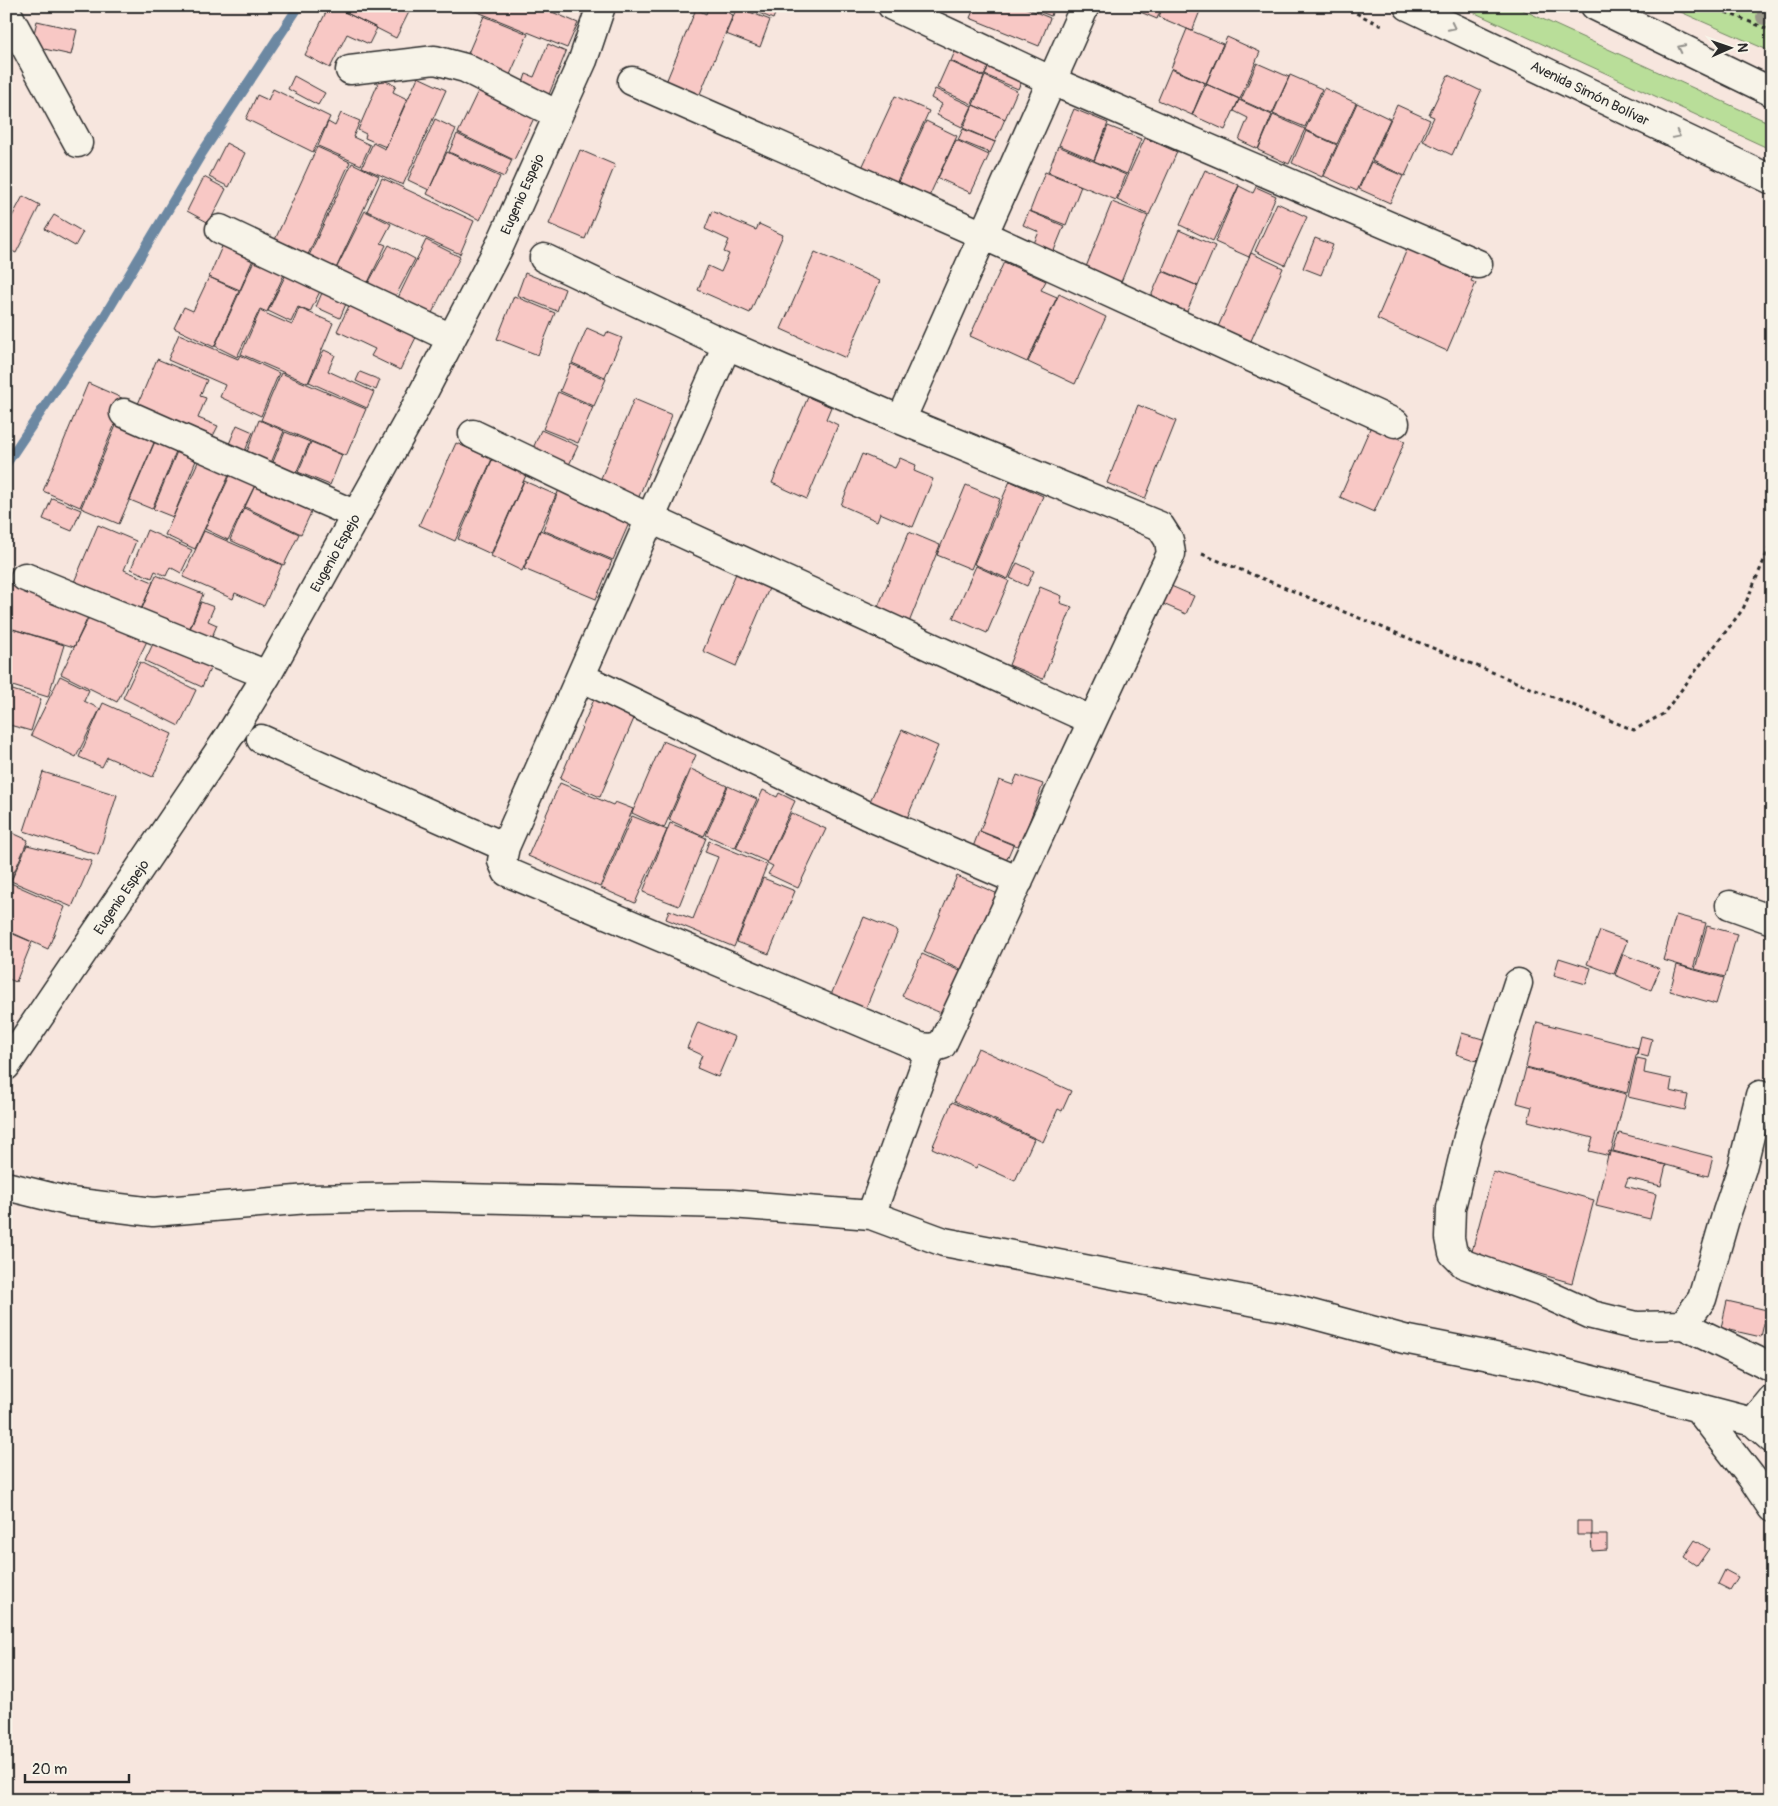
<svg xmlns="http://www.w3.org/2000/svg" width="1778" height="1806" font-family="Pangolin,sans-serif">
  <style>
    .green { fill: #b9de99; stroke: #728462 }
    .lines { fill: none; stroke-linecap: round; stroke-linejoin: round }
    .stream { stroke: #6c88a2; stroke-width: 10 }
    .building { fill: #f8c8c5; stroke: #2b2b2b }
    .minor-casing { stroke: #2b2b2b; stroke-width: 31 }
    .highway-casing { stroke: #2b2b2b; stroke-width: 31 }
    .path { stroke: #2b2b2b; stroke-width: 3; stroke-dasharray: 4 4; stroke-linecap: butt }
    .minor { stroke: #f7f3e8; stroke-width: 28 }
    .highway { stroke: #f7f3e8; stroke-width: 28 }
    .tree { fill: #9a988a }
    .oneway { stroke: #918f8a }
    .labels { text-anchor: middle; stroke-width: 5; stroke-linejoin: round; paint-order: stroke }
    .street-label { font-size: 14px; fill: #2b2b2b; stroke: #f7f3e8 }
  </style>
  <rect width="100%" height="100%" fill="#f7e6de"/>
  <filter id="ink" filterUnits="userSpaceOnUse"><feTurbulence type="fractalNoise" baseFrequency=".02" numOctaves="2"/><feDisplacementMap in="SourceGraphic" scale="10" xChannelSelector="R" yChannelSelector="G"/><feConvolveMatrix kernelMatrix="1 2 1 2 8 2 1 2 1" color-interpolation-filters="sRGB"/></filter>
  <g filter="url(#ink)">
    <!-- green -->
    <path class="green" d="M1460 6H1514L1772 124V150Z
      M1667 6H1772V52Z"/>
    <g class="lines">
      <!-- stream -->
      <path class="stream" d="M6 464 101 322 202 153 299 6"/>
    </g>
    <!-- building -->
    <path class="building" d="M329 6H332L377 28 369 44 347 34 330 68 305 55Z
      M333 6H412L396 38Z
      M463 6H538L578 23 567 48Z
      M709 6H713L733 15 697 101 664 87 696 9 706 14Z
      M743 6H778L773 19Z
      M975 6H1021L1050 18 1039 46 970 18Z
      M1025 6H1054L1051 16Z
      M1126 6H1162L1157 19Z
      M1163 6H1202L1192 31 1159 17Z
      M737 7 770 20 760 47 726 34Z
      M484 16 528 34 509 77 466 58Z
      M37 21 77 30 71 55 31 46Z
      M1187 29 1223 44 1206 83 1171 68Z
      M1227 37 1260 52 1240 99 1206 84Z
      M548 44 566 52 548 97 522 86 526 74 534 77Z
      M958 44 992 59 984 76 951 61Z
      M992 59 1025 72 1018 89 985 75Z
      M949 61 984 77 972 104 937 88Z
      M1257 63 1289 77 1272 114 1241 100Z
      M1171 69 1205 83 1192 115 1158 100Z
      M1290 75 1322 89 1305 127 1273 114Z
      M1448 75 1481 91 1452 155 1423 141 1434 117 1429 115Z
      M294 76 325 93 318 105 288 89Z
      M985 76 1017 91 1005 119 973 105Z
      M418 77 446 90 403 185 362 167 373 143 385 149Z
      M380 79 396 85 393 92 407 99 386 147 365 138 366 134 358 130Z
      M1206 84 1239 99 1225 130 1192 115Z
      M1324 88 1356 103 1337 144 1305 130Z
      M273 89 330 117 313 152 246 119 257 95 268 100Z
      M935 89 972 106 962 127 937 115 942 104 931 98Z
      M478 91 534 118 514 160 458 133Z
      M895 96 929 111 894 188 860 172Z
      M1239 100 1272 115 1258 149 1239 140 1248 118 1234 111Z
      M1357 103 1390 119 1357 191 1324 176Z
      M973 105 1005 119 995 142 963 128Z
      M1397 105 1430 120 1405 176 1372 161Z
      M1074 109 1108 123 1094 160 1059 145Z
      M341 113 360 121 353 137 370 145 361 165 318 146 328 122 335 126Z
      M1273 115 1305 129 1289 164 1258 150Z
      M435 119 456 129 429 190 408 180Z
      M926 121 957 136 927 201 896 186Z
      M1108 126 1141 139 1127 174 1094 161Z
      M963 129 995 142 990 153 958 140Z
      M1306 131 1337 145 1322 177 1292 163Z
      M457 134 512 160 504 177 449 152Z
      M1145 138 1177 152 1149 215 1117 200Z
      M956 140 989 155 971 193 938 178Z
      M226 143 245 153 229 187 209 177Z
      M1058 146 1126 175 1116 200 1048 172Z
      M317 147 350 162 306 259 273 244Z
      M580 150 615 165 585 239 549 224Z
      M447 152 500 177 480 220 427 194Z
      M1371 162 1403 176 1390 203 1359 189Z
      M352 163 379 176 333 275 306 262Z
      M1205 170 1239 185 1213 241 1180 225Z
      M1045 172 1081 186 1066 225 1030 211Z
      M204 177 226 189 209 223 187 211Z
      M382 178 474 221 460 254 367 211Z
      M1239 186 1253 193 1256 187 1276 196 1249 257 1215 242Z
      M23 196 40 205 16 253 6 248V228Z
      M1112 202 1148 216 1121 282 1086 267Z
      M1277 203 1307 217 1285 265 1255 251Z
      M365 211 391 224 381 243 386 245 363 293 332 277Z
      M712 211 756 230 759 224 783 235 750 313 698 290 708 266 721 272 729 254 724 252 729 240 705 229Z
      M1029 211 1064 226 1051 258 1031 250 1039 232 1023 225Z
      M54 215 83 232 75 246 45 229Z
      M1179 230 1215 246 1198 286 1162 270Z
      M226 237 257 250 240 290 209 277Z
      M1315 238 1333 245 1321 275 1303 268Z
      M426 240 460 257 427 323 394 306Z
      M1411 240 1477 269 1471 281 1476 283 1447 351 1377 319Z
      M389 245 415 259 391 305 364 291Z
      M815 252 880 281 846 358 781 329Z
      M1251 253 1283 268 1250 343 1217 329Z
      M257 254 287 268 267 312 260 309 237 357 215 346Z
      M1004 262 1046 281 1041 290 1057 297 1027 362 970 336Z
      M291 264 325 281 310 312 298 307 291 322 268 311Z
      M1162 271 1198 286 1184 318 1148 303Z
      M525 273 565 289 557 311 517 295Z
      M209 277 239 291 214 347 174 328 184 307 193 311Z
      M324 288 348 299 340 318 316 307Z
      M355 293 422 325 400 370 371 356 375 349 337 331Z
      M1059 294 1106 317 1075 384 1028 362Z
      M514 296 555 313 538 355 497 339Z
      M299 308 333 323 308 383 241 354 260 311 292 325Z
      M587 328 605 336 607 332 622 338 605 377 572 363Z
      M179 334 238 359 240 355 279 373 261 416 220 397 225 385 168 360Z
      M324 350 335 355 328 371 374 392 367 408 309 382Z
      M157 359 207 380 200 396 206 398 198 418 218 426 213 436 138 404Z
      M571 364 606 379 594 406 560 391Z
      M360 372 380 380 376 390 356 381Z
      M281 373 366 409 346 456 261 420Z
      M88 383 124 399 117 417H118L80 507 43 491Z
      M558 392 593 407 578 443 543 429Z
      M808 397 831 407 826 419 838 425 807 499 772 483Z
      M634 399 672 415 638 499 599 483Z
      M1138 405 1176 421 1145 499 1107 483Z
      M259 420 284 431 271 463 247 452Z
      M118 421 156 438 119 524 81 508Z
      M237 425 253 432 245 451 229 444Z
      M1371 426 1405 441 1374 512 1340 497Z
      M541 430 578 446 566 471 530 455Z
      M285 432 310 442 296 473 273 462Z
      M156 439 177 449 152 509 130 500Z
      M311 442 342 455 330 485 298 472Z
      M456 443 492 459 455 541 419 525Z
      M178 449 197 458 173 517 153 509Z
      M202 453 233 467 195 549 165 535Z
      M862 454 895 468 900 458 916 465 914 471 933 479 913 527 880 513 877 521 841 505Z
      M493 458 527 473 491 554 458 539Z
      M234 467 258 479 228 540 205 529Z
      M260 475 316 502 301 534 245 507Z
      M524 481 556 495 522 571 491 556Z
      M1010 481 1043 496 1008 579 974 564Z
      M562 482 633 514 613 560 543 530Z
      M966 485 1000 499 971 569 937 555Z
      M52 498 81 510 72 531 43 519Z
      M244 508 299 534 284 565 230 540Z
      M98 525 136 541 124 570 153 582 138 616 72 587Z
      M147 530 192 550 181 573 170 567 166 576 155 571 152 578 131 569Z
      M540 530 612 561 596 599 524 569Z
      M204 531 282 565 264 606 235 593 233 599 183 577Z
      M909 532 940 545 908 625 876 612Z
      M1017 563 1034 571 1027 586 1010 578Z
      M740 564 773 579 736 666 703 651Z
      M976 566 1009 581 987 633 953 618Z
      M156 575 203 594 187 635 139 616Z
      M6 580 89 615 74 647 6 627Z
      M1171 586 1194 596 1186 614 1163 604Z
      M1040 587 1062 596 1060 603 1072 607 1043 679 1009 665Z
      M201 602 214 607 208 621 217 625 211 639 190 629Z
      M92 611 148 639 117 702 61 674Z
      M6 627 64 645 48 697 6 684Z
      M157 635 213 662 202 687 145 661Z
      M140 662 196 690 179 726 123 698Z
      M60 676 89 690 84 701 100 709 76 757 31 735Z
      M6 688 41 699 31 731 6 724Z
      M595 697 636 714 600 797 560 779Z
      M103 703 172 734 153 777 107 757 102 767 79 757Z
      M902 730 938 746 904 825 867 808Z
      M663 741 696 755 664 828 632 813Z
      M691 769 727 786 704 836 669 820Z
      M43 772 117 795 98 855 24 831Z
      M1017 775 1043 784 1020 847 980 831 999 780 1013 785Z
      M560 783 613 805 615 802 633 809 600 887 528 856Z
      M728 786 757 799 735 848 706 835Z
      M763 790 777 797 779 793 795 801 767 862 736 848Z
      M791 813 826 829 798 888 768 874 773 866 767 863Z
      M632 816 667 830 635 903 601 888Z
      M670 823 706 838 679 906 643 892Z
      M6 830 28 840 10 882 6 880Z
      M979 831 1013 845 1003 868 970 855Z
      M709 841 767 865 734 947 666 919 669 910 693 919 718 857 705 852Z
      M27 845 92 861 72 907 11 881Z
      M957 876 998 894 965 971 924 952Z
      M763 878 795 891 769 954 737 942Z
      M6 881 65 907 48 949 6 930Z
      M1676 915 1706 923 1693 969 1663 960Z
      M864 917 898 931 862 1017 828 1002Z
      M1707 926 1737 934 1725 977 1695 969Z
      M6 931 32 942 16 982 6 978Z
      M1600 931 1627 941 1614 974 1587 964Z
      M922 954 969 975 950 1017 902 996Z
      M1623 954 1660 969 1651 990 1615 975Z
      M1559 958 1591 968 1586 984 1554 975Z
      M1677 965 1724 978 1716 1004 1670 991Z
      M698 1022 735 1037 718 1077 697 1068 702 1055 687 1048Z
      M1537 1022 1638 1048 1627 1093 1526 1067Z
      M1462 1033 1486 1040 1480 1062 1456 1054Z
      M1641 1036 1652 1039 1648 1057 1637 1054Z
      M978 1048 1071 1091 1062 1111 1058 1109 1043 1142 954 1101Z
      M1637 1058 1646 1060 1644 1073 1672 1079 1670 1091 1688 1095 1685 1110 1628 1097Z
      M1526 1068 1626 1094 1610 1156 1589 1151 1593 1138 1528 1121 1532 1107 1517 1103Z
      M952 1102 1034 1139 1015 1181 978 1164 976 1168 932 1148Z
      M1619 1133 1713 1157 1708 1176 1613 1151Z
      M1609 1151 1666 1165 1661 1186 1628 1178 1625 1186 1656 1194 1650 1219 1596 1206Z
      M1493 1172 1594 1200 1572 1283 1471 1255Z
      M1727 1301 1767 1310 1761 1337 1721 1328Z
      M1577 1521H1592V1535H1577Z
      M1591 1535H1607V1550L1592 1551Z
      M1695 1540 1709 1549 1697 1566 1684 1557Z
      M1725 1570 1738 1577 1730 1590 1718 1584Z"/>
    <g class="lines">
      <defs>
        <path id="minor" d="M892 6 1052 81 1478 264
          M6 11 78 143
          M350 70 435 60 465 68 558 115
          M632 81 983 235 1395 423
          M220 229 451 338
          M544 258 727 345 901 420 1160 526 1169 540 1171 554C1093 717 1019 881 942 1045L931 1048 920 1047 507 872 502 861 505 847 727 345
          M124 413 356 515
          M901 420 1085 6
          M473 434 651 519 1091 720
          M25 577 267 675
          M581 677 868 816 1019 881
          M261 739 505 847
          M1730 905 1772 920
          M1518 983 1468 1137 1451 1208 1450 1238 1453 1253 1464 1264 1541 1292 1592 1315 1637 1326 1683 1325 1702 1299 1727 1212 1742 1168 1760 1095
          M6 1066 230 735 267 675 410 418 499 247 583 60 601 6
          M6 1186 71 1202 153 1212 308 1199 418 1197 731 1204 871 1215 944 1242 1293 1309 1404 1339 1530 1364 1753 1422 1772 1399
          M871 1215 931 1048
          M1683 1325 1772 1368
          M1697 1407 1752 1478 1772 1508
          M1753 1422 1772 1439"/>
        <path id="highway" d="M1408 6 1772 180
          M1595 6 1772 92"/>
      </defs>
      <!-- minor casing -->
      <use href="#minor" class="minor-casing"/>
      <!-- highway casing -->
      <use href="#highway" class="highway-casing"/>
      <!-- path -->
      <path class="path" d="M1342 6 1384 27
        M1711 6 1772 31
        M1202 554 1634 730 1663 714 1743 609 1772 542"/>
      <!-- minor -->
      <use href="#minor" class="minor"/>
      <!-- highway -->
      <use href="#highway" class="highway"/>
    </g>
    <!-- trees -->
    <circle class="tree" cx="1764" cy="17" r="8"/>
    <!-- one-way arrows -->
    <defs><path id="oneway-chevron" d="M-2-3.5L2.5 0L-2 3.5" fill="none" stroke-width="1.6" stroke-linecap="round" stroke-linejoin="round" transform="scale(1.25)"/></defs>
    <g class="oneway">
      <use href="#oneway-chevron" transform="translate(1452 27) rotate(26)"/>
      <use href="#oneway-chevron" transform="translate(1681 48) rotate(-154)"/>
      <use href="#oneway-chevron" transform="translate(1677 135) rotate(26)"/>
    </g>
  </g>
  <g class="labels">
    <!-- street labels -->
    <g class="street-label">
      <text transform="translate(1590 93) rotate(26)" y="5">Avenida Simón Bolívar</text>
      <text transform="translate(522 194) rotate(-66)" y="5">Eugenio Espejo</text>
      <text transform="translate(335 553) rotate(-61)" y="5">Eugenio Espejo</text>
      <text transform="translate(121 897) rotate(-56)" y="5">Eugenio Espejo</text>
    </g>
  </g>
  <!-- margin -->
  <rect width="1778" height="1806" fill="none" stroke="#f7f3e8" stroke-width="25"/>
  <rect x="12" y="12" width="1753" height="1781" fill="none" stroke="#2b2b2b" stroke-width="2" filter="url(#ink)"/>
  <!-- north arrow -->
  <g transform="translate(1730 48) rotate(88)" stroke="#f7f3e8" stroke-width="4" paint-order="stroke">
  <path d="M0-4L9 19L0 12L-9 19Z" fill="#2b2b2b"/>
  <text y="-8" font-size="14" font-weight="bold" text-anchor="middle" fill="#2b2b2b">N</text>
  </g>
  <!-- scale -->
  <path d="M25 1774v8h104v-8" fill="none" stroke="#2b2b2b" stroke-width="2.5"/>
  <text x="32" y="1774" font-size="15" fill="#2b2b2b" stroke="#f7f3e8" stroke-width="4" paint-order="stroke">20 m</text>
</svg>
